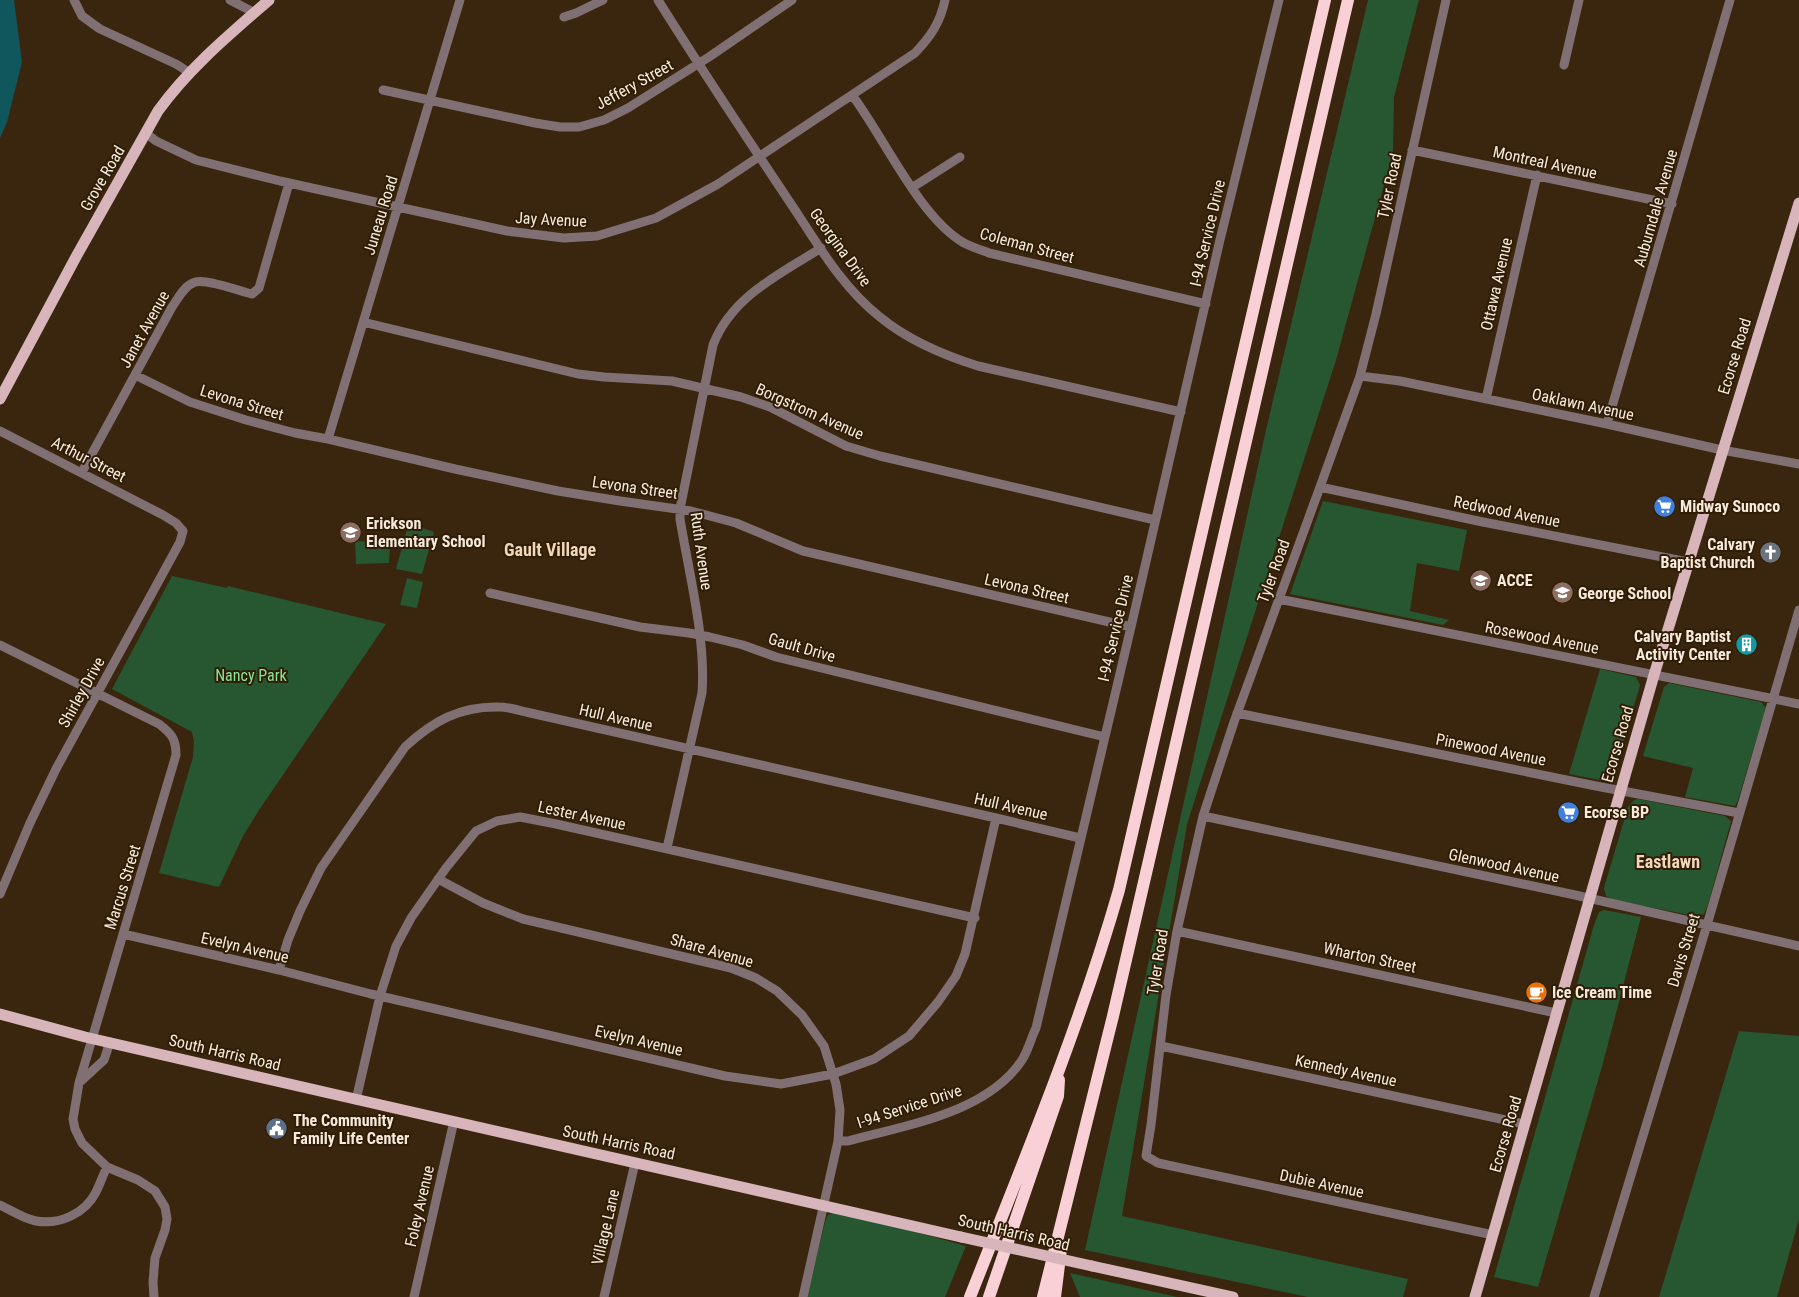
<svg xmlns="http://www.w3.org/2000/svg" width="1799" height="1297" font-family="'Roboto Condensed',sans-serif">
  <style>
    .green { fill: #275731 }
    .water { fill: #10575d }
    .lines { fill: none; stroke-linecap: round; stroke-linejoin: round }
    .minor { stroke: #817073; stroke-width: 9 }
    .major { stroke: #d7b5ba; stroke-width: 11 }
    .highway { stroke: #fad0d7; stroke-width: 12 }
    .major-bridge { stroke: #d7b5ba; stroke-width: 11 }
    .labels { text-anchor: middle; stroke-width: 4; stroke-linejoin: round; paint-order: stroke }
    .street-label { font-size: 16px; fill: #f7eadc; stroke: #301d05 }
    .poi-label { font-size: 16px; font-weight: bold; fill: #f7eadc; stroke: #301d05; text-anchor: start }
    .park-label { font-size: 16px; fill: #88e598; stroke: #301d05 }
    .neighbourhood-label { font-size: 18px; font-weight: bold; fill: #f0d6ba; stroke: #301d05 }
  </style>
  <rect width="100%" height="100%" fill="#3a260e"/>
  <!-- green -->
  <path class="green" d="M1368 0H1419L1394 97 1393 152 1336 360 1187 824 1122 1216 1408 1279 1403 1297H1308L1085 1250 1266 430Z
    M1323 501 1467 530 1459 571 1417 563 1410 611 1449 620 1443 625 1290 594Z
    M411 524 434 532 422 574 396 569 408 526 410 527Z
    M355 541 390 542 389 563 356 564Z
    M172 576 227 588 228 586 386 624 259 810 243 836 219 887 159 873 193 757 194 741 192 732 112 689Z
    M407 578 423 582 417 608 400 605Z
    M1600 669 1636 677 1640 685 1613 778 1605 781 1569 774Z
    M1669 683 1761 702 1766 708 1738 800 1735 806 1685 797 1693 768 1643 756 1664 687Z
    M1638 799 1725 816 1731 821 1708 905 1704 914 1695 916 1613 900 1606 896 1604 888 1628 807 1634 800Z
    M1604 910 1641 917 1603 1063 1538 1287 1494 1277 1594 925 1599 912Z
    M1739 1031 1799 1036V1219L1777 1297H1659Z
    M833 1213 908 1230 966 1246 945 1297H807L825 1222 828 1215Z
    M1070 1273 1177 1297H1080Z"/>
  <!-- water -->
  <path class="water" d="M0 0H14L22 62 7 122 0 138Z"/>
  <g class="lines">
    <!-- minor -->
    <path class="minor" d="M74 0 82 16 100 29 176 64 190 73
      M230 0 255 13
      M658 0C700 67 743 132 787 198 815 239 840 286 880 317 909 341 943 355 978 366L1181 412
      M1446 0 1376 314 1360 376 1320 487 1234 722 1203 816 1177 931 1166 995 1151 1125 1146 1156 1158 1163 1493 1235
      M564 17 576 13 603 0
      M1564 65 1579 0
      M383 90 535 123 560 127H579L604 120 628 108 709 57 792 0
      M852 95C884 137 919 217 964 243 972 247 981 250 989 253L1206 304
      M146 133 156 141 196 160 280 181 507 231 564 238 597 236 656 218 718 184 915 53C931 36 940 23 945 0
      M1412 150 1672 204
      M913 187 960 157
      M363 322 578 374 604 377 672 381 741 397 770 407 846 446 880 456 1155 520
      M135 375 190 402 246 420 295 433 328 439 455 469 558 491 620 501 691 511 736 523 803 551 1131 627
      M1360 376 1400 381 1607 424 1722 450 1799 464
      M1486 399 1537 175
      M1607 424 1730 0
      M0 431 163 515 176 523 183 531 180 542 56 769 30 823 0 894
      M328 439 460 0
      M82 472 172 307C178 299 183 287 193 283 203 277 239 291 252 294L259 288 289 183
      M1320 487 1478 521 1688 562
      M490 593 640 627 689 633 710 637 743 645 776 657 1105 737
      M1279 599 1799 704
      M0 645 159 724C172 734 176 739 176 755L79 1083 73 1119 75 1129 82 1143 107 1167 138 1180 155 1191 165 1207 167 1219 165 1230 155 1258 153 1282 154 1297
      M1237 713 1596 786 1739 813
      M1203 816 1575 895 1799 946
      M667 848 702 693C706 638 689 574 680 519V509L713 345C732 296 779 275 821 248
      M438 879 483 903 523 919 731 968 756 978 777 991 802 1015 824 1046 836 1084 840 1110 838 1141 803 1297
      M1177 931 1556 1013
      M123 934 279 970 371 994 725 1076 781 1084 833 1074 874 1059 909 1036 938 1002 956 976 965 954 996 818
      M279 970 288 940 300 911 321 868 405 747C433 721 460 706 499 707 508 707 518 710 526 712L996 818 1080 838
      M1161 1046 1524 1124
      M79 1083 104 1060 110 1042
      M356 1100 380 996 396 946 411 918 446 868 476 831 497 821 520 817 556 824 975 918
      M838 1141H848C906 1125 987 1113 1022 1060 1028 1051 1031 1038 1036 1028L1131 627 1219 244 1279 0
      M0 1205C11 1210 24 1219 36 1221 59 1225 85 1214 96 1192 100 1184 103 1175 107 1167
      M414 1297 454 1121
      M604 1297 635 1163
      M1594 1297 1707 925 1799 610"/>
    <!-- major -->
    <path class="major" d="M0 399 77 255 158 111C189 68 230 34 269 0
      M0 1014 85 1037 368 1102 961 1237
      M1092 1266 1233 1297
      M1475 1297 1654 675 1799 203"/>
    <!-- highway -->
    <path class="highway" d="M970 1297C1023 1163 1079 1029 1119 890L1325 0
      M989 1297 1058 1096 1059 1080
      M1043 1297 1113 1016 1348 0
      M1055 1297 1061 1249"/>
    <!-- major-bridge -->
    <path class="major-bridge" d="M961 1237 1092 1266"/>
  </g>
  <!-- icons -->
  <defs>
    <symbol id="supermarket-disc" viewBox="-11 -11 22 22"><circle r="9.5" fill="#3f7fe0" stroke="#301d05"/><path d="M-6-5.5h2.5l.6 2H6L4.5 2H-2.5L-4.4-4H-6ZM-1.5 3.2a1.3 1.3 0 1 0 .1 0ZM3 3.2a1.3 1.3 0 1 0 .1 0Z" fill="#fff"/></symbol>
    <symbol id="school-disc" viewBox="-11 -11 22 22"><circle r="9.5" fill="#8d6e63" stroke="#301d05"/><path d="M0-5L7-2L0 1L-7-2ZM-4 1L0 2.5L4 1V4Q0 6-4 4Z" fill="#fff"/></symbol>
    <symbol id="church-disc" viewBox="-11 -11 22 22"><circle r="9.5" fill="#6b7280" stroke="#301d05"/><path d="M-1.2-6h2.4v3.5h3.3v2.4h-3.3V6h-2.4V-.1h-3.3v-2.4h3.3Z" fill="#fff"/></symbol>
    <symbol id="building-disc" viewBox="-11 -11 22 22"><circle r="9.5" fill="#0f9aa8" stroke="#301d05"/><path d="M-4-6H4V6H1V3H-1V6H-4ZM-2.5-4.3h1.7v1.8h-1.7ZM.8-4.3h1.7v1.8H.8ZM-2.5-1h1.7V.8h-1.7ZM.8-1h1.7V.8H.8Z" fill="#fff"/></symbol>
    <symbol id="cafe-disc" viewBox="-11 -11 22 22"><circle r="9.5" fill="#e8710a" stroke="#301d05"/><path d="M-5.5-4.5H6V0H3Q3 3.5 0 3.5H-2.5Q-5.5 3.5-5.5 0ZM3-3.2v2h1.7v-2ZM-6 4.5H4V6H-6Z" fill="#fff"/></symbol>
    <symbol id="civic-disc" viewBox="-11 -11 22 22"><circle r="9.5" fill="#5c6f8a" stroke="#301d05"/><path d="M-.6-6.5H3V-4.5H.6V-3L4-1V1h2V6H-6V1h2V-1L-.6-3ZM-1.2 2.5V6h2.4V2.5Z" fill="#fff"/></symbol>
  </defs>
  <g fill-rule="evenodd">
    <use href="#supermarket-disc" x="1652" y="494" width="25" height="25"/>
    <use href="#school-disc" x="338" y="520" width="25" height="25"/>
    <use href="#church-disc" x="1758" y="540" width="25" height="25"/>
    <use href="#school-disc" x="1468" y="568" width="25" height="25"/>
    <use href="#school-disc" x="1550" y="580" width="25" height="25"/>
    <use href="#building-disc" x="1734" y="632" width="25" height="25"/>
    <use href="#supermarket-disc" x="1556" y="800" width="25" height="25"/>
    <use href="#cafe-disc" x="1524" y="980" width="25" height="25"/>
    <use href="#civic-disc" x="264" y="1116" width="25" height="25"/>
  </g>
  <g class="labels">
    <!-- street labels -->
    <g class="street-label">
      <text transform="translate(634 84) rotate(-29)" y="6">Jeffery Street</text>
      <text transform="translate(1545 162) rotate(12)" y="6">Montreal Avenue</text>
      <text transform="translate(102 178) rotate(-60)" y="6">Grove Road</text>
      <text transform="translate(1389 186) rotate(-78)" y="6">Tyler Road</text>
      <text transform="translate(1655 208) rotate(-74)" y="6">Auburndale Avenue</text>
      <text transform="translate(380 215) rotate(-73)" y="6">Juneau Road</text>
      <text transform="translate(551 219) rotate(3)" y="6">Jay Avenue</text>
      <text transform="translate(1207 233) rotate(-77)" y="6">I-94 Service Drive</text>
      <text transform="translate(1027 245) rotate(15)" y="6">Coleman Street</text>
      <text transform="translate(841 247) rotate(54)" y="6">Georgina Drive</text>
      <text transform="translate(1496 284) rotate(-77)" y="6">Ottawa Avenue</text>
      <text transform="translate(144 329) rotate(-61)" y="6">Janet Avenue</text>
      <text transform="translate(1734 356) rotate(-73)" y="6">Ecorse Road</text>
      <text transform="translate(242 402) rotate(17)" y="6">Levona Street</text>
      <text transform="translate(1583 404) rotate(12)" y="6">Oaklawn Avenue</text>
      <text transform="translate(810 411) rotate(24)" y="6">Borgstrom Avenue</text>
      <text transform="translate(89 459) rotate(27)" y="6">Arthur Street</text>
      <text transform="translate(635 487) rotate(8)" y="6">Levona Street</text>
      <text transform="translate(1507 511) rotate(11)" y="6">Redwood Avenue</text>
      <text transform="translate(702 551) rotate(82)" y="6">Ruth Avenue</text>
      <text transform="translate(1273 571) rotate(-70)" y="6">Tyler Road</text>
      <text transform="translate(1027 588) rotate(13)" y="6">Levona Street</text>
      <text transform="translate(1115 628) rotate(-77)" y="6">I-94 Service Drive</text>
      <text transform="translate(1542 637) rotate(11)" y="6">Rosewood Avenue</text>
      <text transform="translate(802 647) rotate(16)" y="6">Gault Drive</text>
      <text transform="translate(81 692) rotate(-61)" y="6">Shirley Drive</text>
      <text transform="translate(616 717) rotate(13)" y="6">Hull Avenue</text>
      <text transform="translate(1617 744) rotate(-74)" y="6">Ecorse Road</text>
      <text transform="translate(1491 749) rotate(11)" y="6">Pinewood Avenue</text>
      <text transform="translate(1011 806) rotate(13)" y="6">Hull Avenue</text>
      <text transform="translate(582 815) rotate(12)" y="6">Lester Avenue</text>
      <text transform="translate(1504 865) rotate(12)" y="6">Glenwood Avenue</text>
      <text transform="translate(122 887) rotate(-73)" y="6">Marcus Street</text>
      <text transform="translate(245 947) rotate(13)" y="6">Evelyn Avenue</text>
      <text transform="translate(712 950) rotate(16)" y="6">Share Avenue</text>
      <text transform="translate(1683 950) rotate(-73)" y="6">Davis Street</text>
      <text transform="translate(1370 957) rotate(12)" y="6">Wharton Street</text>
      <text transform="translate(1157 962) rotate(-81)" y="6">Tyler Road</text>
      <text transform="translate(639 1040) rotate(13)" y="6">Evelyn Avenue</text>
      <text transform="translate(225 1052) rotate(13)" y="6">South Harris Road</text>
      <text transform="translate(1346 1070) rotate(12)" y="6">Kennedy Avenue</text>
      <text transform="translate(909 1106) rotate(-18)" y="6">I-94 Service Drive</text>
      <text transform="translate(1505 1134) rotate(-74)" y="6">Ecorse Road</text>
      <text transform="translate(619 1142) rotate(12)" y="6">South Harris Road</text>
      <text transform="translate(1322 1183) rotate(12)" y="6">Dubie Avenue</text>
      <text transform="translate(419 1206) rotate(-77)" y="6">Foley Avenue</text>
      <text transform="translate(605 1227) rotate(-77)" y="6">Village Lane</text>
      <text transform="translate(1014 1232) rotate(13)" y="6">South Harris Road</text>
    </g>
    <!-- poi labels -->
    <g class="poi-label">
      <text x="1680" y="512">Midway Sunoco</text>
      <text x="366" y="529">Erickson<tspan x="366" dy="18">Elementary School</tspan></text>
      <text x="1755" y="550" text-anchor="end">Calvary<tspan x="1755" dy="18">Baptist Church</tspan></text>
      <text x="1497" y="586">ACCE</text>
      <text x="1578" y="599">George School</text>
      <text x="1731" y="642" text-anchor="end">Calvary Baptist<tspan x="1731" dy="18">Activity Center</tspan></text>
      <text x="1584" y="818">Ecorse BP</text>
      <text x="1552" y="998">Ice Cream Time</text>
      <text x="293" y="1126">The Community<tspan x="293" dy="18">Family Life Center</tspan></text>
    </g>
    <!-- park labels -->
    <g class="park-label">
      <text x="251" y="681">Nancy Park</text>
    </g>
    <!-- neighbourhood labels -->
    <g class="neighbourhood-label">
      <text x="550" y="556">Gault Village</text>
      <text x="1668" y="868">Eastlawn</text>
    </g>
  </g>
</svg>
